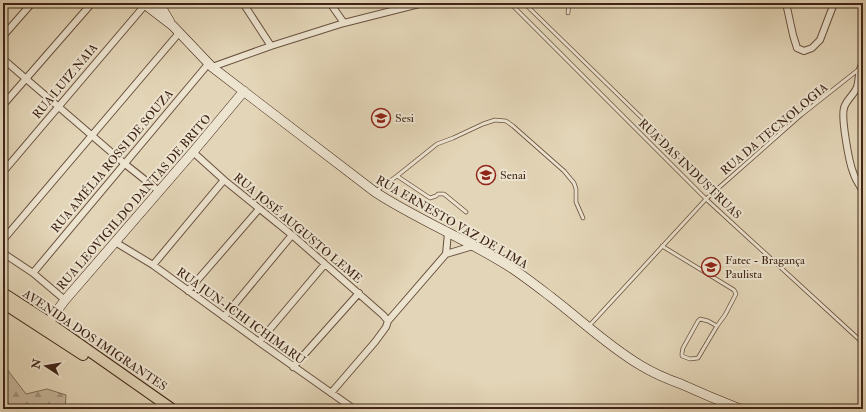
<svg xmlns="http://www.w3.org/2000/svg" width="866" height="412" font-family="'IM FELL Double Pica',serif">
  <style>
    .forest { fill: url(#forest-firs); stroke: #836e59 }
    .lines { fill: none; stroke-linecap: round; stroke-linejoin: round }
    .stream { stroke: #806a56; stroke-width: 2 }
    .lane-casing { stroke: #68503e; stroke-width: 4.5 }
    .street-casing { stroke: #68503e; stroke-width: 8 }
    .secondary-casing { stroke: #3f2416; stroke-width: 10 }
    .primary-casing { stroke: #3f2416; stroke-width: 12 }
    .lane { stroke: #ede4d0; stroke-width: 3 }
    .street { stroke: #ede4d0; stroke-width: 6 }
    .secondary { stroke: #ede4d0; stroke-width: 9 }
    .primary { stroke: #e3d5b7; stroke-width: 10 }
    .labels { text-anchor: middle; stroke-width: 4; stroke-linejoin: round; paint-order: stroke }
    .street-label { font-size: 12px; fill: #3f2416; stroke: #ede4d0 }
    .poi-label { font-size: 12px; fill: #3f2416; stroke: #ede4d0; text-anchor: start }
  </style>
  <defs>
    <pattern id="forest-firs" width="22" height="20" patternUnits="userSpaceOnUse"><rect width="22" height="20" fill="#c7b79c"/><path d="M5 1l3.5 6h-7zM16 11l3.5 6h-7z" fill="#a3957e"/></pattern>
  </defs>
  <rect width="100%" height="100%" fill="#e3d5b7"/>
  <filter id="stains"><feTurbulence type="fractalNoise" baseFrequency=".005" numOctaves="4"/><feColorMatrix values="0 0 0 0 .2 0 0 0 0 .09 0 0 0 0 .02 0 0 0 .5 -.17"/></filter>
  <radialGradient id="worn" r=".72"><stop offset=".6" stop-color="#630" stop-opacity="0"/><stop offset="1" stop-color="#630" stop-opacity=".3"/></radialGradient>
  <!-- forest -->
  <path class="forest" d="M3 364 26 394 47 389 66 395 65 409H3Z"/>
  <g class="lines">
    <!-- stream -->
    <path class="stream" d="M3 395 7 403 12 409"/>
    <defs>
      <path id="lane" d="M510 3 706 199 863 343
        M524 3 645 121 714 192
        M626 3 645 4
        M568 13 569 3
        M397 176 430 198 436 196 438 194H444L466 212
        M376 191 397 176 437 144 453 138 483 124 495 120 506 121 513 126 564 171 574 183 576 189V202L583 218
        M662 246 734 290 736 294 725 315 717 326 698 358 690 359 682 356V353L683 348 698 321 700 319 708 321 717 326
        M589 326 706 199 801 115 858 70"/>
      <path id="street" d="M243 3 271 46
        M330 3 344 23
        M786 3 793 35 797 48 804 51 812 48 820 40 833 6
        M3 36 32 3
        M3 59 125 164 159 191
        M863 63C857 72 860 78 857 87 854 95 846 100 844 108 841 118 849 162 853 172 855 179 859 185 863 191
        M212 67 271 46 344 23 423 3
        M3 105 92 3
        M193 152 224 180 292 235 383 315 388 321
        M3 172 145 5
        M3 240 179 33
        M115 242 153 265 259 342 354 409
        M3 253 33 273 65 300
        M446 254 448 233
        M153 265 224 180
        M33 273 209 63
        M188 291 259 209
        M224 317 292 235
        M259 342 325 264
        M293 367 359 293
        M331 393 375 342 386 327 388 321 446 254 473 246"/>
      <path id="secondary" d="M143 3 173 26 212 67 375 192C418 220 466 239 510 267 524 276 538 287 551 297 581 320 608 346 640 365 653 373 667 379 681 384 701 393 720 401 740 409
        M159 3 170 22
        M44 328 65 300 193 152 244 91"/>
      <path id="primary" d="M3 293 48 322 172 409
        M3 303 83 355"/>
    </defs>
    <!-- lane casing -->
    <use href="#lane" class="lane-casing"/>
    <!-- street casing -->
    <use href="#street" class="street-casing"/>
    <!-- secondary casing -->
    <use href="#secondary" class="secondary-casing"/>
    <!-- primary casing -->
    <use href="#primary" class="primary-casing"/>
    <!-- lane -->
    <use href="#lane" class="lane"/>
    <!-- street -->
    <use href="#street" class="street"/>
    <!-- secondary -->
    <use href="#secondary" class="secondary"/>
    <!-- primary -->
    <use href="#primary" class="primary"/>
  </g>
  <!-- icons -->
  <defs>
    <symbol id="university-ring" viewBox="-11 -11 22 22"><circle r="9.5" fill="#ede4d0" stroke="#8f2418" stroke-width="1.5"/><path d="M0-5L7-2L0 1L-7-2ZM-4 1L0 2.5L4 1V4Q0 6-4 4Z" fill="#8f2418"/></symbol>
  </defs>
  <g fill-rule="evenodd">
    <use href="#university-ring" x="370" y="107" width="22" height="22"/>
    <use href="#university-ring" x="475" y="164" width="22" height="22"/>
    <use href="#university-ring" x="700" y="256" width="22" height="22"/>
  </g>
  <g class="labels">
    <!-- street labels -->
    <g class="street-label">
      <text transform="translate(65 81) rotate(-50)" y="4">RUA LUIZ NAIA</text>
      <text transform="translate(774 129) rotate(-40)" y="4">RUA DA TECNOLOGIA</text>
      <text transform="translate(112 161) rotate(-50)" y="4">RUA AMÉLIA ROSSI DE SOUZA</text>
      <text transform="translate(690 169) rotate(44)" y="4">RUA DAS INDUSTRUAS</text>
      <text transform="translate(134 202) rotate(-49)" y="4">RUA LEOVIGILDO DANTAS DE BRITO</text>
      <text transform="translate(452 222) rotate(30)" y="4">RUA ERNESTO VAZ DE LIMA</text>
      <text transform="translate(298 228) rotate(40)" y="4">RUA JOSÉ AUGUSTO LEME</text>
      <text transform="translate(241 316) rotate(36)" y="4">RUA JUN-ICHI ICHIMARU</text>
      <text transform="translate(95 340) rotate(34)" y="4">AVENIDA DOS IMIGRANTES</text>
    </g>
    <!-- poi labels -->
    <g class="poi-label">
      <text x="395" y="122">Sesi</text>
      <text x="500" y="179">Senai</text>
      <text x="725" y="264">Fatec - Bragança<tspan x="725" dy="14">Paulista</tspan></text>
    </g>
  </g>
  <!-- margin -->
  <rect width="866" height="412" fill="none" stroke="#e3d5b7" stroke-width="16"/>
  <rect x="4" y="4" width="858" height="404" fill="none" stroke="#3f2416" stroke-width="2"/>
  <rect x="8" y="8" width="850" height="396" fill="none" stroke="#3f2416"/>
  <!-- north arrow -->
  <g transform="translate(46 366) rotate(282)" stroke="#ede4d0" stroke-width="3" paint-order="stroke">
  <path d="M0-3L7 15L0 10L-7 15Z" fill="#3f2416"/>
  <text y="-6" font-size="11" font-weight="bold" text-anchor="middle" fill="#3f2416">N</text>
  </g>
  <rect width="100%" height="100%" filter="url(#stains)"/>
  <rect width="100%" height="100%" fill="url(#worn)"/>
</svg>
